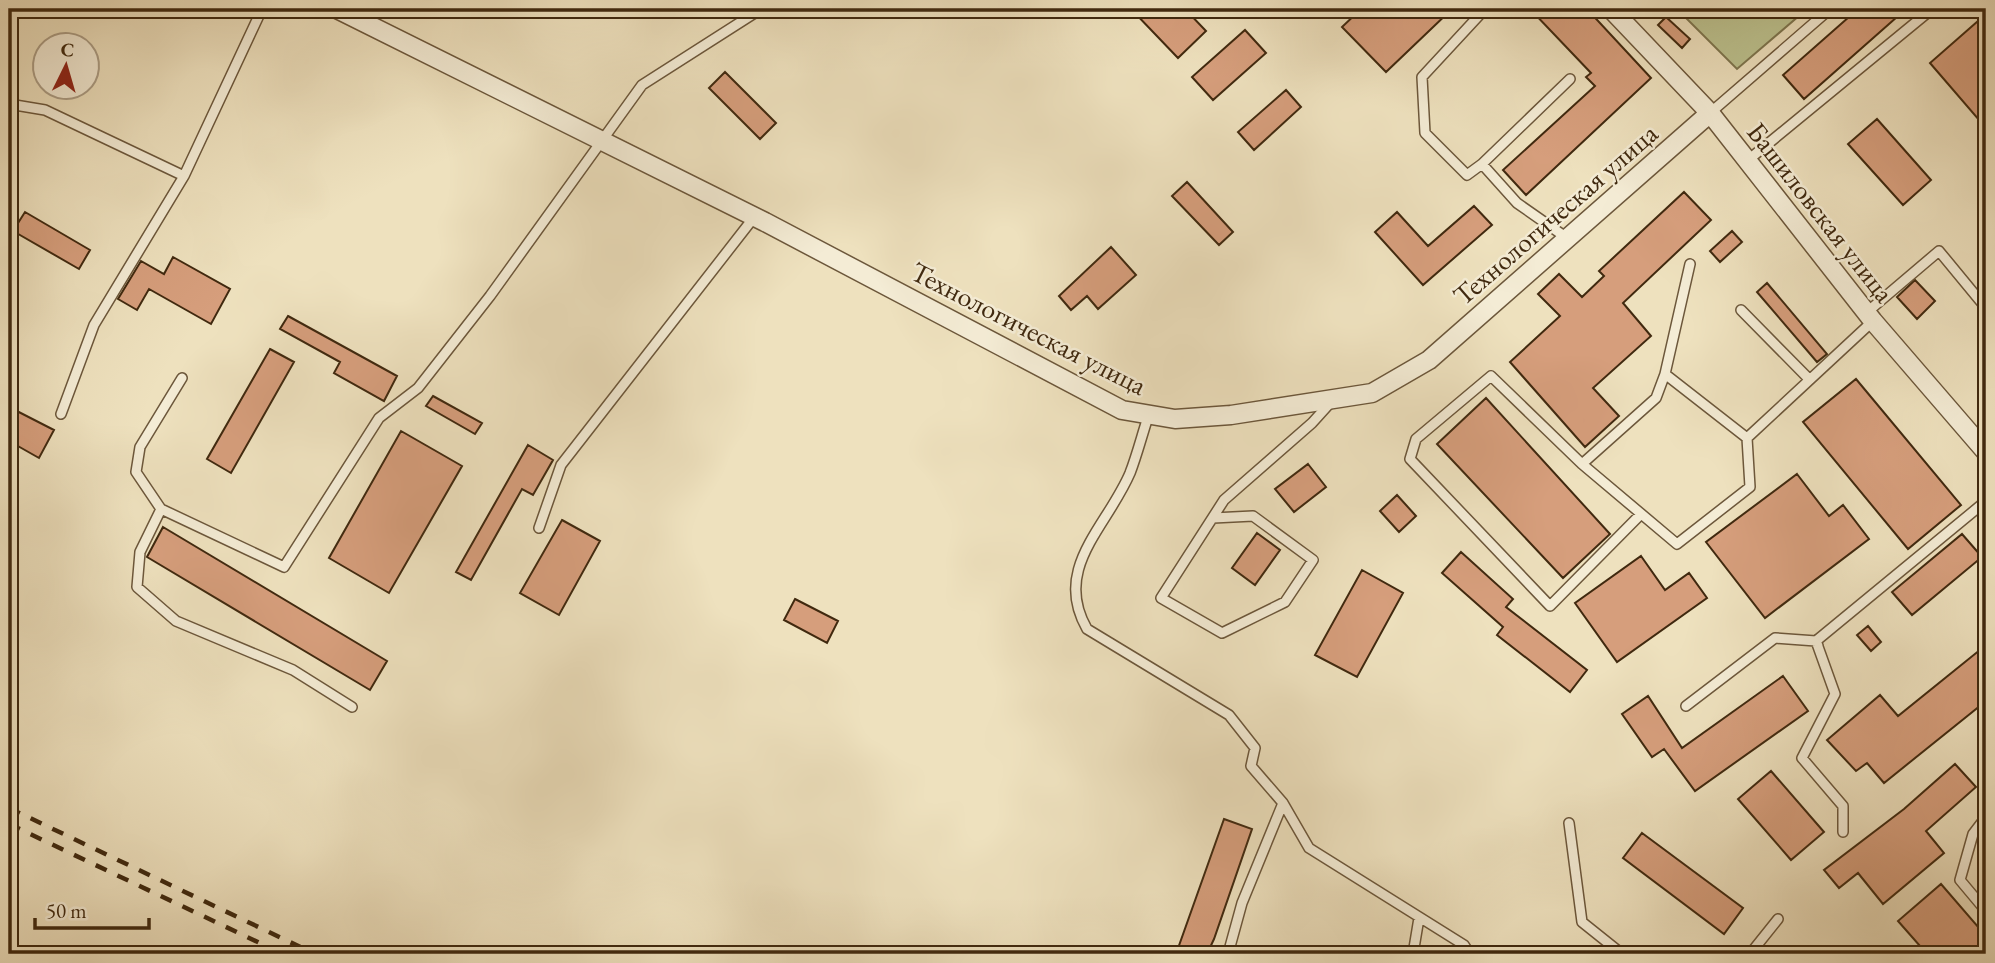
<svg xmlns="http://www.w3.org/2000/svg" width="1995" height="963" font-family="'EB Garamond',serif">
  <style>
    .green { fill: #bcc28f; stroke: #7e764f; stroke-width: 2 }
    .building { fill: #d69e7c; stroke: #40290f; stroke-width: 2 }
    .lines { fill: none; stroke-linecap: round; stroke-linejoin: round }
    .service-casing { stroke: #6c573b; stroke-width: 12 }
    .minor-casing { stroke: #6c573b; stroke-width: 21 }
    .service { stroke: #f4ecd5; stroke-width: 9 }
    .minor { stroke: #f4ecd5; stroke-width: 18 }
    .rail { stroke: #40290f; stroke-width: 4.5; stroke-dasharray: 12 12; stroke-linecap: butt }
    .labels { text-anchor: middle; stroke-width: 5; stroke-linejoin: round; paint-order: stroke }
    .street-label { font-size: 28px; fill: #40290f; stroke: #f4ecd5 }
  </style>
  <rect width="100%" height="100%" fill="#eee1be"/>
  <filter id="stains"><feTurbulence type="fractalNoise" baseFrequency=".00286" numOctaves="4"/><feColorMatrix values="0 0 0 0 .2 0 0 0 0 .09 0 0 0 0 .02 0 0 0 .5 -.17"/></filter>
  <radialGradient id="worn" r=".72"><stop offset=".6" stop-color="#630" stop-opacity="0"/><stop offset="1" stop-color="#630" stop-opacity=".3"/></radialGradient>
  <!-- green -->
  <path class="green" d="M1677 9H1807L1737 69Z"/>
  <!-- building -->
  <path class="building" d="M1131 9H1185L1206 31 1178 58Z
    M1361 9H1452L1386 72 1342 27Z
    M1530 9H1587L1651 78 1526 195 1503 170 1595 86 1586 77 1591 73Z
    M1858 9H1906L1804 99 1783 75Z
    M1986 14V115L1979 120 1930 63Z
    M1666 17 1690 39 1682 48 1658 25Z
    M1245 30 1266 53 1213 100 1192 77Z
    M725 72 776 123 760 139 709 88Z
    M1286 90 1301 107 1254 150 1238 132Z
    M1877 119 1931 180 1903 205 1848 144Z
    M1187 182 1233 232 1219 245 1172 196Z
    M1684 192 1711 220 1623 303 1651 336 1593 388 1619 416 1585 447 1510 362 1560 316 1538 294 1559 274 1582 297 1604 276 1599 271Z
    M1474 206 1492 225 1423 285 1375 232 1397 212 1428 246Z
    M25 212 90 250 79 269 13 231Z
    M1732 231 1742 242 1720 262 1710 251Z
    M1111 247 1136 275 1098 309 1087 296 1071 310 1059 296Z
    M173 257 230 289 211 324 149 289 137 310 118 299 141 261 164 274Z
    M1915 280 1935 301 1917 319 1897 297Z
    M1767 283 1827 354 1817 362 1757 292Z
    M288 316 397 376 384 401 334 373 340 362 280 329Z
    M270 349 294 362 231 473 207 459Z
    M1856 379 1961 505 1908 549 1803 422Z
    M433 396 482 423 475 434 426 406Z
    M1486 398 1610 534 1563 578 1437 444Z
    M9 407 54 430 39 458 9 441Z
    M401 431 462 466 389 593 329 558Z
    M528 445 553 460 533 495 522 489 471 580 456 572Z
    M1308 464 1326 487 1294 512 1275 489Z
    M1797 474 1829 516 1843 505 1869 539 1765 618 1706 542Z
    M1397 495 1416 516 1399 532 1380 511Z
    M562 520 600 541 559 615 520 593Z
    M163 527 387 661 370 690 147 557Z
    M1257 533 1280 550 1255 585 1232 568Z
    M1962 534 1982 557 1912 615 1892 592Z
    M1461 552 1513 599 1506 607 1587 670 1570 692 1497 635 1503 627 1442 573Z
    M1641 556 1665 590 1689 573 1707 598 1617 662 1575 603Z
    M1362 570 1403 593 1357 677 1315 655Z
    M795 599 838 621 827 643 784 620Z
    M1868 626 1881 642 1871 651 1857 635Z
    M1986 645V701L1884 783 1867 763 1856 771 1827 740 1880 695 1898 716Z
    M1783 676 1808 711 1695 791 1664 749 1652 757 1622 714 1648 696 1682 748Z
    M1955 764 1976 787 1926 831 1944 853 1883 904 1858 873 1839 888 1824 870 1904 809Z
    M1771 771 1824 832 1791 860 1738 799Z
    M1224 819 1252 829 1214 939 1207 954H1176Z
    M1642 833 1743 908 1724 934 1623 858Z
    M1941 884 1986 936V954H1927L1898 921Z"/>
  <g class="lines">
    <defs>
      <path id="service" d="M1485 9 1422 77 1425 133 1467 175 1482 164 1517 203 1567 238
        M9 111 15 105 45 110 184 176
        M1710 113 1830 9
        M1747 161 1932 9
        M1482 164 1570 79
        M1741 310 1808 378
        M1866 313 1939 251 1986 308
        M1665 374 1690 264
        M182 378 140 447 136 472 161 509 140 552 137 587 176 621 293 670 352 707
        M61 414 94 325 184 176 262 9
        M1148 417C1142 435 1137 455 1130 473 1107 527 1052 568 1087 629L1229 715 1255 748 1251 766 1283 803 1309 848 1464 945 1470 954
        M1582 464 1656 398 1665 374 1747 438
        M161 509 284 567 379 418 418 388 490 296 642 85 761 9
        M1641 514 1550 606 1410 459 1416 439 1491 376 1582 464 1677 544 1750 487 1747 438 1873 321
        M1213 518 1253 516 1313 560 1285 602 1222 633 1161 598 1224 500 1312 423 1331 402
        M539 528 561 465 755 216
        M1818 646 1816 641 1986 501
        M1686 706 1775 638 1816 641 1835 694 1802 758 1843 806V832
        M1986 817 1973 834 1960 880 1986 911
        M1569 823 1582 922 1622 954
        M1228 954 1242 903 1283 803
        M1413 954 1419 918
        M1750 954 1778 919"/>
      <path id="minor" d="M337 9 765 222 1122 410 1175 419 1231 415 1372 393 1429 360 1710 113
        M1611 9 1710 113 1873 321 1986 452"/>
    </defs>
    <!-- service casing -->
    <use href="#service" class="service-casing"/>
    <!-- minor casing -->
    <use href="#minor" class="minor-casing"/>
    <!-- service -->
    <use href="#service" class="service"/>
    <!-- minor -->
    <use href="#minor" class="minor"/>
    <!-- rail -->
    <path class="rail" d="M9 808 315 954
      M9 824 283 954"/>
  </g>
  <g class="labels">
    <!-- street labels -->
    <g class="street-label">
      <text transform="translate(1821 212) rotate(52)" y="10">Башиловская улица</text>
      <text transform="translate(1555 214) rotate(-41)" y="10">Технологическая улица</text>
      <text transform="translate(1029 328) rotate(27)" y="10">Технологическая улица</text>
    </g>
  </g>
  <!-- margin -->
  <rect width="1995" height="963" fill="none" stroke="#eee1be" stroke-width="35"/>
  <rect x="10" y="10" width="1974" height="942" fill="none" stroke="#40290f" stroke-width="3.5"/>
  <rect x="18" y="18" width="1960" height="928" fill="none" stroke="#40290f" stroke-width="2"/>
  <!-- north arrow -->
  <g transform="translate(66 66) rotate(5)"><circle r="33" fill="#f4ecd5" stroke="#ac9e86" stroke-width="2"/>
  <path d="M0-5L12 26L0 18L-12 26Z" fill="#8f2418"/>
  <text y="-10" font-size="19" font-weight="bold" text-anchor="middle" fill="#40290f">С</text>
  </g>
  <!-- scale -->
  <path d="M35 918v10h114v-10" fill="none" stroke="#40290f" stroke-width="3.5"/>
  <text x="46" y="918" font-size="21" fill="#40290f" stroke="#f4ecd5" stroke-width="5" paint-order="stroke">50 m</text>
  <rect width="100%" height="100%" filter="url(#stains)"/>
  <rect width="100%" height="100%" fill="url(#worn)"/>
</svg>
